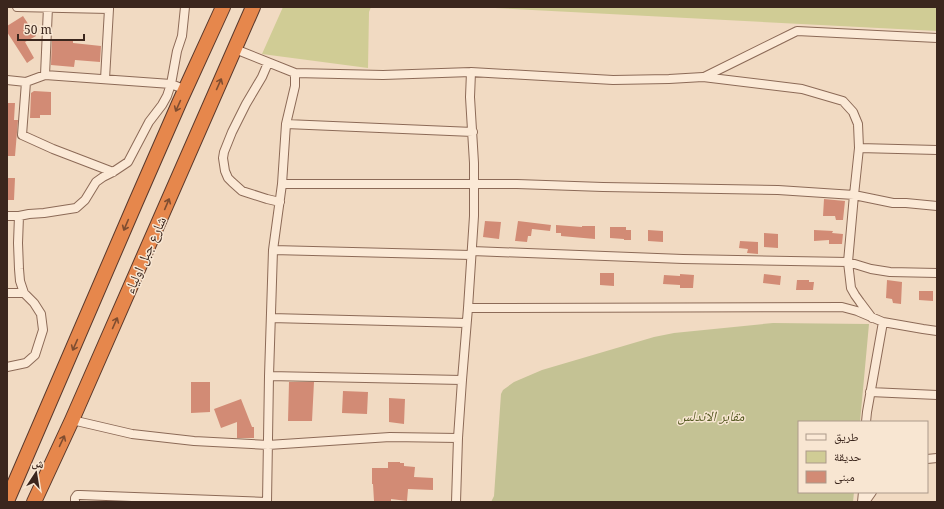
<svg xmlns="http://www.w3.org/2000/svg" width="944" height="509" font-family="'Noto Serif','Noto Naskh Arabic',serif">
  <style>
    .green { fill: #d0cc95 }
    .cemetery { fill: #c4c294 }
    .building { fill: #d28b75 }
    .lines { fill: none; stroke-linecap: round; stroke-linejoin: round }
    .street-casing { stroke: #8c6a57; stroke-width: 10 }
    .highway-casing { stroke: #5a392c; stroke-width: 16 }
    .street { stroke: #fbe9d6; stroke-width: 8 }
    .highway { stroke: #e6874c; stroke-width: 14 }
    .oneway { stroke: #7f4d30 }
    .labels { text-anchor: middle; stroke-width: 3; stroke-linejoin: round; paint-order: stroke }
    .street-label { font-size: 14px; fill: #3b261d; stroke: #f8e6d2 }
    .park-label { font-size: 14px; font-style: italic; fill: #555922; stroke: #f8e6d2 }
  </style>
  <rect width="100%" height="100%" fill="#f1dac2"/>
  <!-- green -->
  <path class="green" d="M283 7H371L369 12 368 68 262 54Z
    M475 7H937V31Z"/>
  <!-- cemetery -->
  <path class="cemetery" d="M773 323 869 324 860 422H799V492H854L853 502H491L494 496 501 394 503 390 514 382 542 370 654 337 674 333Z"/>
  <!-- building -->
  <path class="building" d="M23 16 36 36 25 42 34 58 27 63 7 32V26Z
    M52 39 73 41V43L101 46 100 62 75 60 74 67 51 65Z
    M34 91 51 92V115H40V118H30L31 93Z
    M7 103H15L14 120H18L15 156H7Z
    M7 178H15L14 200H7Z
    M824 199 845 201 843 220H836L835 216H823Z
    M485 221 501 222 499 239 483 237Z
    M518 221 551 225 550 231 532 229 531 236H528L527 242 516 241H515Z
    M556 225 582 227V226H595V239L561 236V233H556Z
    M610 227H626V230H631V240H624V239L610 238Z
    M648 230 663 231V242L648 241Z
    M814 230 833 231 832 233 843 234 842 244H829V240L814 241Z
    M764 233 778 234V248L764 247Z
    M740 241 758 242V254L747 253 748 249 739 248Z
    M600 273H614V286L600 285Z
    M680 274 694 275 693 288H680V285L663 284 664 275 680 276Z
    M764 274 781 276 780 285 763 283Z
    M797 280H809V282H814L813 290H796Z
    M887 280 902 282 901 304 893 303 892 299 886 298Z
    M919 291H933V301L919 300Z
    M191 382H210V412L191 413Z
    M289 382H314L312 421H288Z
    M343 391 368 392 367 414 342 413Z
    M389 398 405 399 404 424 389 422Z
    M241 399 252 427H254V438H237V422L221 428 214 409Z
    M388 462H400V463H404V466L415 467 414 477 433 478V490L408 489 407 501 391 499V501H374L373 484H372V468H388Z"/>
  <g class="lines">
    <defs>
      <path id="street" d="M17 7 109 9
        M235 49 295 73 383 75 471 72 613 80 669 79 703 77 802 89 843 101 853 112 858 124 859 148 854 195 848 262 851 288 855 295 860 302 872 318
        M268 63 262 77 246 104 232 132 224 152 223 158 225 171 228 178 232 182 242 191 267 199 280 202
        M45 75 48 7
        M704 77 797 31 937 38
        M105 79 109 9V7
        M7 80 26 82 45 75 171 84 186 90
        M26 82 22 135 53 149 113 172
        M286 124 473 132
        M859 148 937 150
        M282 184H517L603 187 778 190 854 195 893 203H906L937 206
        M7 216H19L29 214 44 213 76 208 85 200 96 182 103 177 113 172 128 162 149 122 162 105 167 96 171 84 177 51 182 36 185 7
        M273 250 471 255
        M472 251 683 259 848 262 871 269 890 272 937 273
        M7 293H24
        M468 308 842 307 857 311 883 322 923 329 937 331
        M271 318 466 323
        M7 367 26 363 35 355 43 330 41 314 34 303 24 293 20 281 19 269 18 243 19 216
        M269 376 462 380
        M870 392 937 395
        M72 420 132 434 194 441 268 445 390 437 458 438
        M866 422 867 412 883 322
        M927 459 937 458
        M75 502V498L77 495H80L266 502
        M267 502 269 376 273 250 282 184 286 124 295 86V73
        M456 502 458 438 462 380 468 308 474 216V163L470 97 471 72
        M862 502 863 492
        M865 502 872 492"/>
      <path id="highway" d="M7 501 135 204 180 101 223 7
        M34 502 72 420 253 7"/>
    </defs>
    <!-- street casing -->
    <use href="#street" class="street-casing"/>
    <!-- highway casing -->
    <use href="#highway" class="highway-casing"/>
    <!-- street -->
    <use href="#street" class="street"/>
    <!-- highway -->
    <use href="#highway" class="highway"/>
  </g>
  <!-- one-way arrows -->
  <defs><path id="oneway-shaft" d="M-6 0H5M1.5-3L5.5 0L1.5 3" fill="none" stroke-width="1.6" stroke-linecap="round" stroke-linejoin="round"/></defs>
  <g class="oneway">
    <use href="#oneway-shaft" transform="translate(219 84) rotate(-66)"/>
    <use href="#oneway-shaft" transform="translate(178 106) rotate(114)"/>
    <use href="#oneway-shaft" transform="translate(167 204) rotate(-67)"/>
    <use href="#oneway-shaft" transform="translate(126 225) rotate(113)"/>
    <use href="#oneway-shaft" transform="translate(115 323) rotate(-66)"/>
    <use href="#oneway-shaft" transform="translate(75 345) rotate(114)"/>
    <use href="#oneway-shaft" transform="translate(62 441) rotate(-65)"/>
  </g>
  <g class="labels">
    <!-- street labels -->
    <g class="street-label">
      <text transform="translate(145 255) rotate(-66)" y="5">شارع جبل اولياء</text>
    </g>
    <!-- park labels -->
    <g class="park-label">
      <text x="711" y="421">مقابر الاندلس</text>
    </g>
  </g>
  <!-- border -->
  <rect width="944" height="509" fill="none" stroke="#3b261d" stroke-width="16"/>
  <!-- legend -->
  <rect x="798" y="421" width="130" height="72" fill="#f8e6d2" stroke="#ac998a"/>
  <rect x="806" y="434" width="20" height="6" fill="#fbe9d6" stroke="#ac998a"/>
  <text x="834" y="441" font-size="12" fill="#3b261d">طريق</text>
  <rect x="806" y="451" width="20" height="12" fill="#d0cc95" stroke="#ac998a"/>
  <text x="834" y="461" font-size="12" fill="#3b261d">حديقة</text>
  <rect x="806" y="471" width="20" height="12" fill="#d28b75" stroke="#ac998a"/>
  <text x="834" y="481" font-size="12" fill="#3b261d">مبنى</text>
  <!-- north arrow -->
  <g transform="translate(36 473) rotate(12)" stroke="#f8e6d2" stroke-width="3" paint-order="stroke">
  <path d="M0-3L7 15L0 10L-7 15Z" fill="#3b261d"/>
  <text y="-6" font-size="11" font-weight="bold" text-anchor="middle" fill="#3b261d">ش</text>
  </g>
  <!-- scale -->
  <path d="M18 34v6h66v-6" fill="none" stroke="#3b261d" stroke-width="2"/>
  <text x="24" y="34" font-size="12" fill="#3b261d" stroke="#f8e6d2" stroke-width="3" paint-order="stroke">50 m</text>
</svg>
